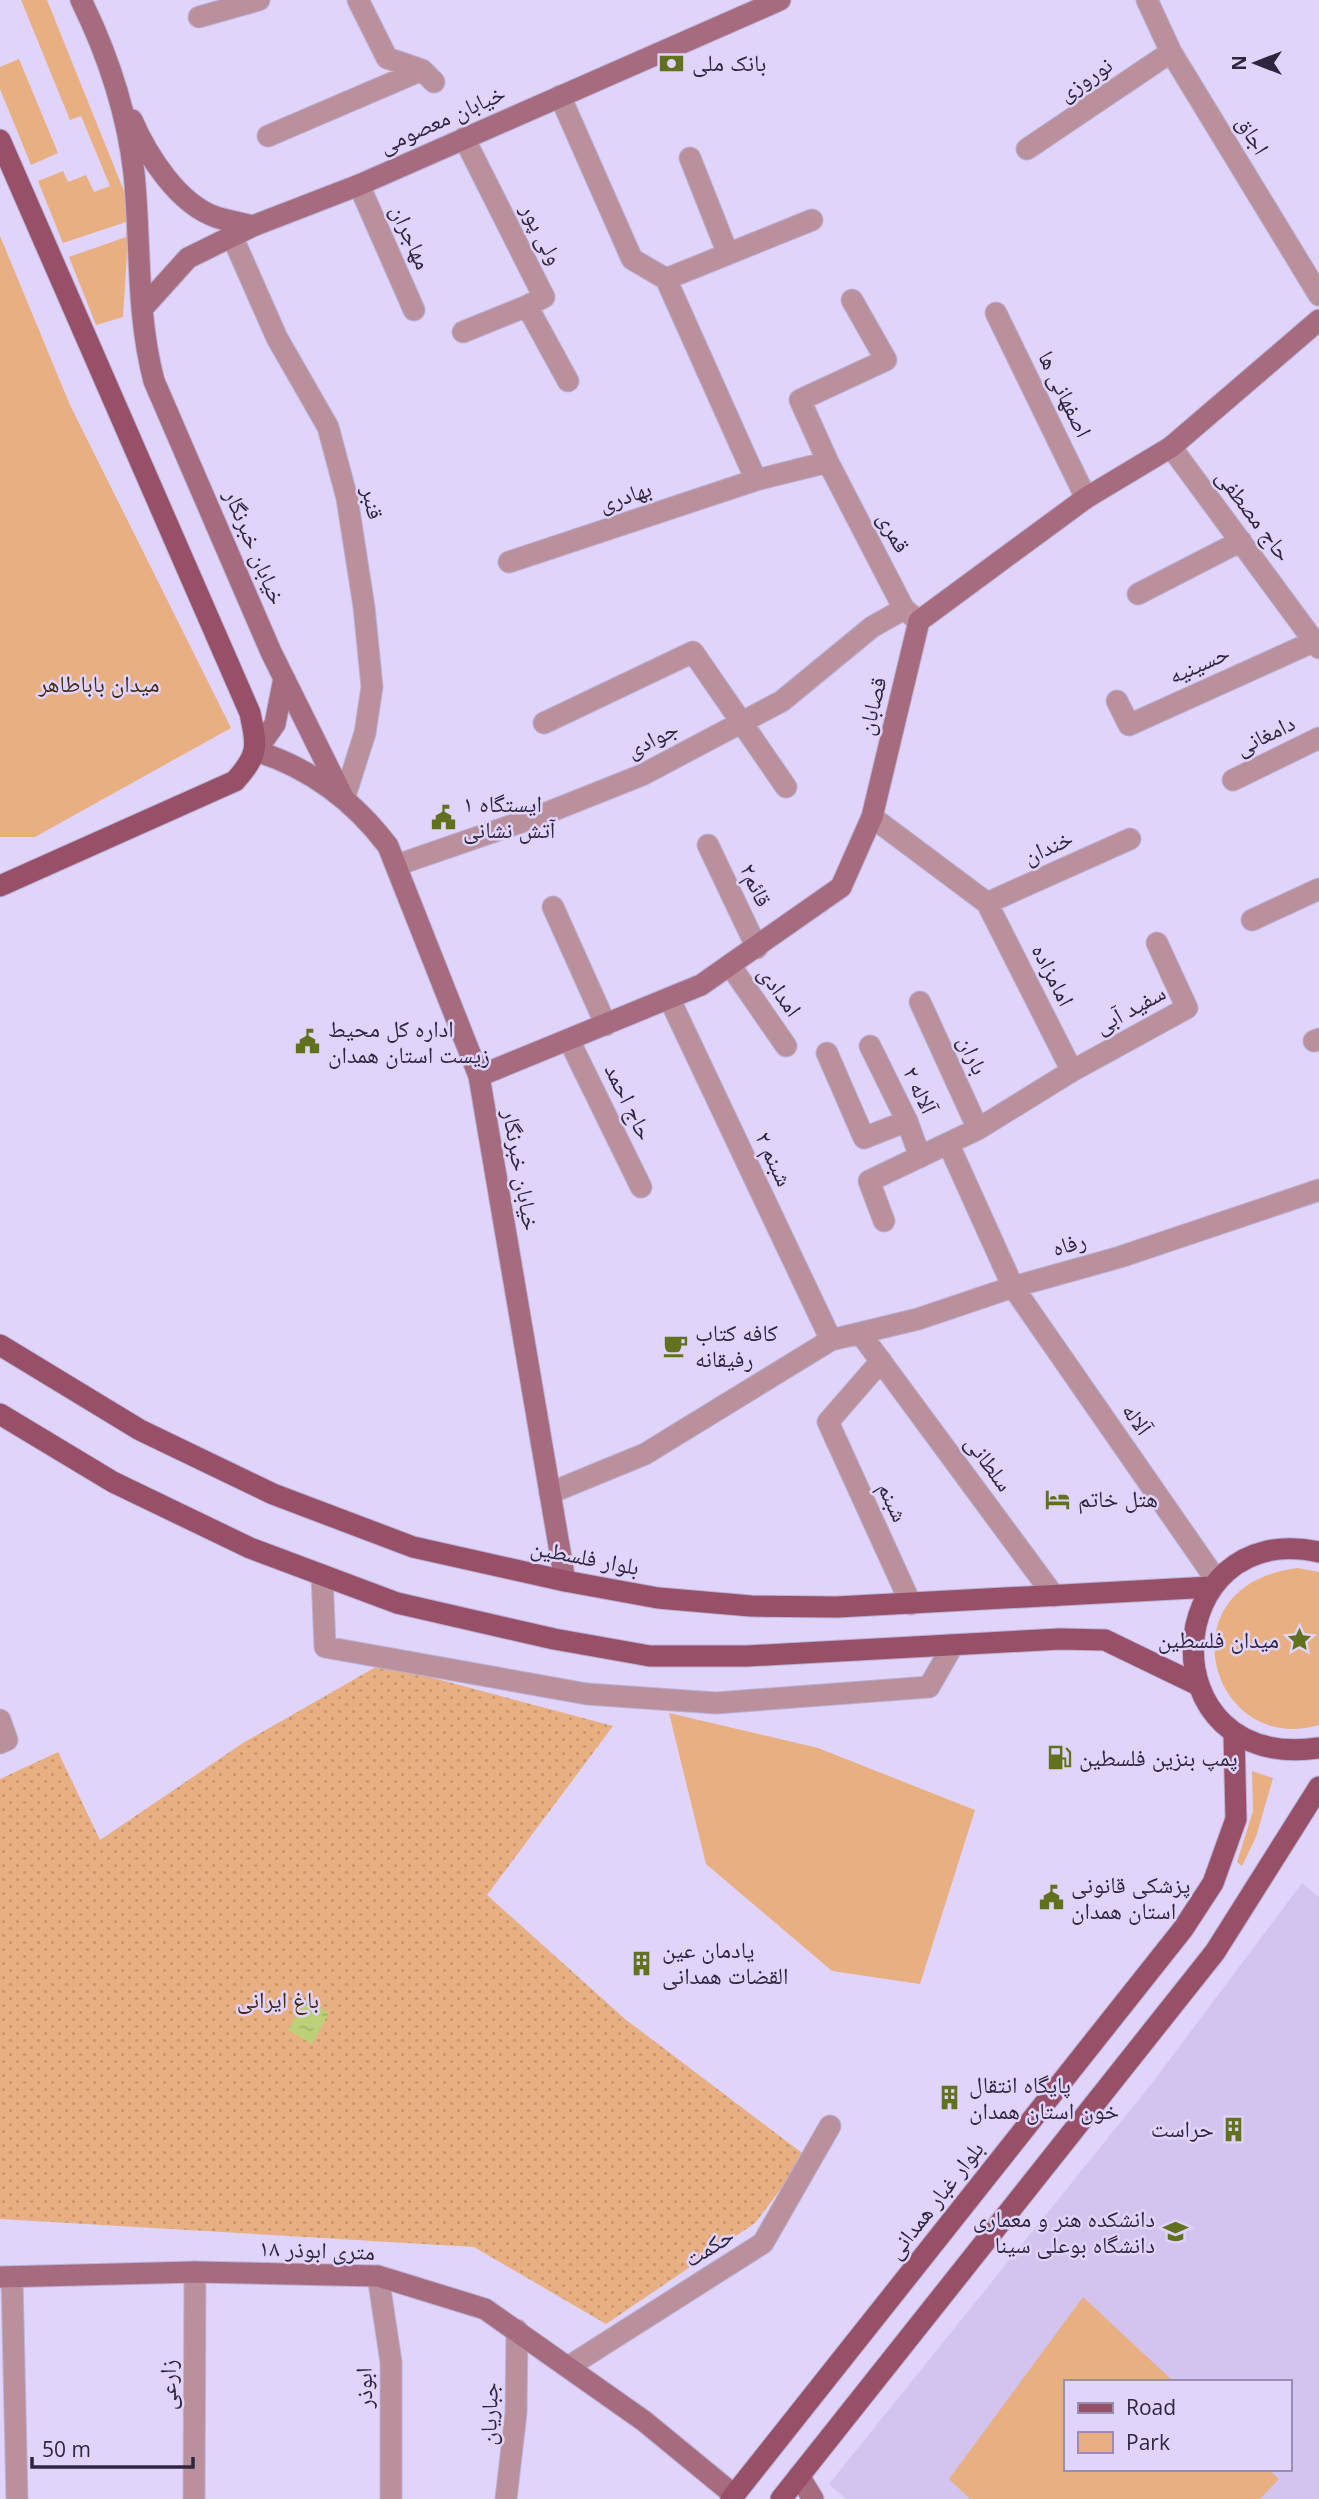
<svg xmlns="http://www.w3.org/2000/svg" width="1319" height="2499" font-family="'Open Sans','Noto Naskh Arabic',sans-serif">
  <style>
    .built { fill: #d2c4ef; fill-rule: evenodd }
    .green { fill: #e8af82 }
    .garden { fill: url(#garden-dots) }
    .water { fill: url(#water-ripples) }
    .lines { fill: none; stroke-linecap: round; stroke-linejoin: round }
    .street-casing { stroke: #bcb1d5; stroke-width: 23 }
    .secondary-casing { stroke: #bcb1d5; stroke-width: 23 }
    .primary-casing { stroke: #bcb1d5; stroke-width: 23 }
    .street { stroke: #ba909c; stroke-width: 21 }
    .secondary { stroke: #a66b7e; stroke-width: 21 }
    .primary { stroke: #975068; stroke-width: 21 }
    .labels { text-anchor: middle; stroke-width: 5; stroke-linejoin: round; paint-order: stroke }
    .poi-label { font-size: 23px; fill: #2e263e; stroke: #e0d4fb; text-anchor: start }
    .street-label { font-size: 23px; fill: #2e263e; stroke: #e0d4fb }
    .park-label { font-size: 23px; fill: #45280e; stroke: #e0d4fb }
  </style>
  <defs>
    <pattern id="garden-dots" width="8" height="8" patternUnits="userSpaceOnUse" patternTransform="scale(1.75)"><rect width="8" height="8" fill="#e8af82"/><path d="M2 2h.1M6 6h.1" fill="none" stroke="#c79671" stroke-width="1.8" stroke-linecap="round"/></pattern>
    <pattern id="water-ripples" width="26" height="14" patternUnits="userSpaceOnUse" patternTransform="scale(1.75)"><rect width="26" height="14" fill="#bcd077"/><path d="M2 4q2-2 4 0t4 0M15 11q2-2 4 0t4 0" fill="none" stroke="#a2b268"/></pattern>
  </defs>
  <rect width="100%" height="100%" fill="#e0d4fb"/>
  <!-- built -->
  <path class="built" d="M1302 1883 1319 1897V2499H846L829 2484 1152 2083ZM1065 2382H1289V2469H1065Z"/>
  <!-- green -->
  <path class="green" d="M21 0H47L130 206 123 317 96 325 69 257 126 237V222L63 243 38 181 63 171 68 182 86 175 94 192 110 186 81 116 70 120Z
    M19 59 58 153 31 165 0 89V67Z
    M0 236 70 405 231 728 35 837H0Z
    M1298 1568 1319 1572V1725C1210 1757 1161 1584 1298 1568Z
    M669 1713 818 1748 975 1810 920 1984 832 1971 706 1864Z
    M1252 1771 1273 1778 1256 1837 1242 1866 1237 1862 1253 1811Z
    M1083 2297 1174 2382H1065V2469H1268L1279 2479 1260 2499H970L949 2479Z"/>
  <!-- garden -->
  <path class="garden" d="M381 1664 613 1726 487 1895 625 2019 806 2156 755 2223 606 2324 474 2247 0 2219V1779L58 1752 100 1840 243 1743Z"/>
  <!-- water -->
  <path class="water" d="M306 1999 329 2013 312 2044 288 2030Z"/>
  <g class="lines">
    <defs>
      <path id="street" d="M358 0 387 58 422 70 434 82
        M1147 0 1171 52 1319 295
        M199 17 259 0
        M560 96 632 259 666 279
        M268 136 422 70
        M464 138 544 297 527 306 568 381
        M1027 149 1171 52
        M690 158 728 254
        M359 185 414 310
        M232 236 277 338 328 427 347 498 364 607 372 687 365 733 344 799
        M666 279 756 480
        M666 279 812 220
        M852 300 886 360 800 400 828 462 904 609 915 618
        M996 313 1086 498
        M463 332 527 306
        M1171 447 1319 648
        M509 562 756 480 828 462
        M1138 594 1241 541
        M1117 701 1129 725 1315 641
        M544 723 693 652 786 787
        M1233 780 1319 738
        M872 817 987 903 1072 1071
        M708 845 757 948
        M397 865 539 816 642 775 782 701 872 627 904 609
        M987 903 1130 839
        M553 907 606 1025
        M1252 920 1319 889
        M730 965 786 1046
        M670 1000 831 1340
        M920 1002 978 1129
        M569 1040 641 1187
        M1314 1041 1319 1039
        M870 1046 907 1121 920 1157
        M827 1053 864 1138 907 1121
        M948 1143 1013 1287 1217 1581
        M884 1221 869 1181 978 1129 1072 1071 1187 1008 1157 943
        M860 1333 1054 1596
        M881 1361 828 1422 911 1604
        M550 1493 645 1454 831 1340 918 1319 1013 1287 1120 1257 1319 1190
        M322 1575 325 1647 587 1694 716 1703 929 1687 953 1645
        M0 1720 7 1740 0 1743
        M378 2276 391 2362V2499
        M12 2277 17 2499
        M568 2367 763 2243 830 2126
        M194 2499 195 2272
        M506 2499 516 2413 517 2330"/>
      <path id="secondary" d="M81 0C108 55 127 112 134 173 141 243 136 313 154 381L271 652 343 797
        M132 120C147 155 178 204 216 217 228 221 241 223 253 226
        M142 309 188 258 253 226 359 185 780 0
        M284 678 275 724 256 751C310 768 354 801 388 846L479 1076 565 1581
        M479 1076 701 985 841 887 872 817 919 621 1086 498 1171 447 1319 320
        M0 2277 195 2272 378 2276 485 2309 644 2421 734 2495
        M799 2476 813 2499"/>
      <path id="primary" d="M0 140 250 713C257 747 259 754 235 781L0 886
        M0 1345 140 1430 273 1494 413 1547 565 1581 658 1598 751 1606 837 1607 1211 1587
        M0 1414 113 1482 250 1548 397 1603 554 1639 650 1656H747L1060 1639 1105 1640 1196 1684
        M1319 1552C1159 1517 1144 1773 1319 1748
        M731 2499 1183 1929 1213 1883 1236 1819 1234 1733
        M781 2499 1215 1952 1319 1787"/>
    </defs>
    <!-- street casing -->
    <use href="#street" class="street-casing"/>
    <!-- secondary casing -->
    <use href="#secondary" class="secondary-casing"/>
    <!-- primary casing -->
    <use href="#primary" class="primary-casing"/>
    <!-- street -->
    <use href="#street" class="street"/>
    <!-- secondary -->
    <use href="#secondary" class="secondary"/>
    <!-- primary -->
    <use href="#primary" class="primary"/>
  </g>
  <!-- icons -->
  <defs>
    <symbol id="bank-bare" viewBox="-9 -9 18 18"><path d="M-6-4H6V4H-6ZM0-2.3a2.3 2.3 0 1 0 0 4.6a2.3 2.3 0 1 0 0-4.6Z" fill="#62711e" stroke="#e0d4fb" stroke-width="2.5" paint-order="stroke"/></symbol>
    <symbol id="civic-bare" viewBox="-9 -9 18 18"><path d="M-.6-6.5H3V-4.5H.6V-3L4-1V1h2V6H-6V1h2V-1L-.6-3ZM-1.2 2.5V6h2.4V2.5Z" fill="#62711e" stroke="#e0d4fb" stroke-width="2.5" paint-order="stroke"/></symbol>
    <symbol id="cafe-bare" viewBox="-9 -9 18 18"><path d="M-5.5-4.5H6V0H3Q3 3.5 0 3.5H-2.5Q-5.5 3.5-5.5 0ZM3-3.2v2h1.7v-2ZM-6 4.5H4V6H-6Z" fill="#62711e" stroke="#e0d4fb" stroke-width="2.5" paint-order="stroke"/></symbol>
    <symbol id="hotel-bare" viewBox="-9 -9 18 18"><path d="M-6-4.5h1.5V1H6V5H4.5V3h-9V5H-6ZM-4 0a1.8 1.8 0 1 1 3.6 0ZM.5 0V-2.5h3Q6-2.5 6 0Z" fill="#62711e" stroke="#e0d4fb" stroke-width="2.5" paint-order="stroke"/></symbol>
    <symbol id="sight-bare" viewBox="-9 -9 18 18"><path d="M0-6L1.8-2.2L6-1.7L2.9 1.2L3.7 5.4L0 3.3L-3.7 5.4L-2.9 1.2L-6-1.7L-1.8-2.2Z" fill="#62711e" stroke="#e0d4fb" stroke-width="2.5" paint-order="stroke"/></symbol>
    <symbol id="fuel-bare" viewBox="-9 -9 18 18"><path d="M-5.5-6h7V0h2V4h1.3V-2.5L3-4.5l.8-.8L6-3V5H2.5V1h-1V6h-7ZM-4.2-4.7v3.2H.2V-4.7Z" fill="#62711e" stroke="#e0d4fb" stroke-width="2.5" paint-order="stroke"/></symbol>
    <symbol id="building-bare" viewBox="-9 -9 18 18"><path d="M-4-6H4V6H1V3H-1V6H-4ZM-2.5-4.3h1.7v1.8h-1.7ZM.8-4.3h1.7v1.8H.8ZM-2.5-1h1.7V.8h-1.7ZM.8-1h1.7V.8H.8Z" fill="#62711e" stroke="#e0d4fb" stroke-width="2.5" paint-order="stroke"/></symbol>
    <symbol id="university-bare" viewBox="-9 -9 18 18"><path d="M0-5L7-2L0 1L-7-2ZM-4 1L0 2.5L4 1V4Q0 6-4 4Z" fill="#62711e" stroke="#e0d4fb" stroke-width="2.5" paint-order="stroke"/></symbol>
  </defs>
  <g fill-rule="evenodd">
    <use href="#bank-bare" x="654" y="46" width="35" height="35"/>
    <use href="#civic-bare" x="426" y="800" width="35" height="35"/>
    <use href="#civic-bare" x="290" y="1024" width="35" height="35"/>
    <use href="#cafe-bare" x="658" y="1328" width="35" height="35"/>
    <use href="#hotel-bare" x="1040" y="1482" width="35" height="35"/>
    <use href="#sight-bare" x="1282" y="1622" width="35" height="35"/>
    <use href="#fuel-bare" x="1042" y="1740" width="35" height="35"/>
    <use href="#civic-bare" x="1034" y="1880" width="35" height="35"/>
    <use href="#building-bare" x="624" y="1946" width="35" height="35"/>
    <use href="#building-bare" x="932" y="2080" width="35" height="35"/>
    <use href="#building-bare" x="1216" y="2112" width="35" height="35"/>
    <use href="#university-bare" x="1158" y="2214" width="35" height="35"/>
  </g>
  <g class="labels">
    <!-- poi labels -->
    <g class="poi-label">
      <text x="692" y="71">بانک ملی</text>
      <text x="463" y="812">ایستگاه ۱<tspan x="463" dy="26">آتش نشانی</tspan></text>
      <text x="328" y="1037">اداره کل محیط<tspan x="328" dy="26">زیست استان همدان</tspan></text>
      <text x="695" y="1341">کافه کتاب<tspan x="695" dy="26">رفیقانه</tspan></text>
      <text x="1078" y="1507">هتل خاتم</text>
      <text x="1279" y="1648" text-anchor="end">میدان فلسطین</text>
      <text x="1079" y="1766">پمپ بنزین فلسطین</text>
      <text x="1071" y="1893">پزشکی قانونی<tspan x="1071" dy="26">استان همدان</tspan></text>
      <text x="662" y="1958">یادمان عین<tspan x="662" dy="26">القضات همدانی</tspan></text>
      <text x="969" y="2093">پایگاه انتقال<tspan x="969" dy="26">خون استان همدان</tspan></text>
      <text x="1214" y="2137" text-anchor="end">حراست</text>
      <text x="1155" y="2227" text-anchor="end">دانشکده هنر و معماری<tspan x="1155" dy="26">دانشگاه بوعلی سینا</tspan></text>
    </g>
    <!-- street labels -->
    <g class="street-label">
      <text transform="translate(1085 79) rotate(-34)" y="8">نوروزی</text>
      <text transform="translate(442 119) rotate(-24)" y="8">خیابان معصومی</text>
      <text transform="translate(1253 135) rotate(59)" y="8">اجاق</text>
      <text transform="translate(542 234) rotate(63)" y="8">ولی پور</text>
      <text transform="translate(411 237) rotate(66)" y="8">مهاجران</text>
      <text transform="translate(1065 394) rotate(64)" y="8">اصفهانی ها</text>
      <text transform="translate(625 496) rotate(-18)" y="8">بهادری</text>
      <text transform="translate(373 503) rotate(79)" y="8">قنبر</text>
      <text transform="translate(1254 515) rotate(53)" y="8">حاج مصطفی</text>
      <text transform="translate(894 532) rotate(62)" y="8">قمری</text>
      <text transform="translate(255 547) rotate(67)" y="8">خیابان خبرنگار</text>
      <text transform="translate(1199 664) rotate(-24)" y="8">حسینیه</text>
      <text transform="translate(872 706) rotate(-76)" y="8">قصابان</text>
      <text transform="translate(1265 735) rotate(-26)" y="8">دامغانی</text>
      <text transform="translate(652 739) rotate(-27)" y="8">جوادی</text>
      <text transform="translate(1048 847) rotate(-24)" y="8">خندان</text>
      <text transform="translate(756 885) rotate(65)" y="8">قائم۲</text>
      <text transform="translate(1053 975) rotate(63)" y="8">امامزاده</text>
      <text transform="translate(780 991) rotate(55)" y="8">امدادی</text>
      <text transform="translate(1130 1009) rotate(-29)" y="8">سفید آبی</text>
      <text transform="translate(973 1055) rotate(66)" y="8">باران</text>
      <text transform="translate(920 1090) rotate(65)" y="8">آلاله ۲</text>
      <text transform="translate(629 1102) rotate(64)" y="8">حاج احمد</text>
      <text transform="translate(774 1159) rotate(65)" y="8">شبنم ۲</text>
      <text transform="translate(521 1170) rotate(80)" y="8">خیابان خبرنگار</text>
      <text transform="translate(1069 1244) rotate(-16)" y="8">رفاه</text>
      <text transform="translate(1137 1419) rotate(55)" y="8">آلاله</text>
      <text transform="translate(989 1463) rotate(54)" y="8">سلطانی</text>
      <text transform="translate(893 1502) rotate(65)" y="8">شبنم</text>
      <text transform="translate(585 1557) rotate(11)" y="8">بلوار فلسطین</text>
      <text transform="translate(935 2200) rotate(-52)" y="8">بلوار غبار همدانی</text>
      <text transform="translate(709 2247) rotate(-32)" y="8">حکمت</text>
      <text transform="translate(317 2250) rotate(2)" y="8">۱۸ متری ابوذر</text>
      <text transform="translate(168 2385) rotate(-90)" y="8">زارعی</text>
      <text transform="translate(364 2388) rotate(-91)" y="8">ابوذر</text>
      <text transform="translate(489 2414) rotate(-88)" y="8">جباریان</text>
    </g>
    <!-- park labels -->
    <g class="park-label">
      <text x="99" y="692">میدان باباطاهر</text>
      <text x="278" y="2008">باغ ایرانی</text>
    </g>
  </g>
  <!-- legend -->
  <rect x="1064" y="2380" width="228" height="91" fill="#e0d4fb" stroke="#998eaf" stroke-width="2"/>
  <rect x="1078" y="2403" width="35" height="10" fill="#975068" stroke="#998eaf" stroke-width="2"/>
  <text x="1126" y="2415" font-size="21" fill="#2e263e">Road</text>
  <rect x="1078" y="2432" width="35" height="21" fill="#e8af82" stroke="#998eaf" stroke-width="2"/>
  <text x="1126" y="2450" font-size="21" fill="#2e263e">Park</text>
  <!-- north arrow -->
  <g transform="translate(1256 63) rotate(270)" stroke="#e0d4fb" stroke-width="5" paint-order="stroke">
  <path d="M0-5L12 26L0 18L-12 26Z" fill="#2e263e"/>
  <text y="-10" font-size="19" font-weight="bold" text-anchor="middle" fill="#2e263e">N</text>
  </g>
  <!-- scale -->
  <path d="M32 2457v10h161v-10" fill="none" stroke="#2e263e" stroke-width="3.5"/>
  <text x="42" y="2457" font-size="21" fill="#2e263e" stroke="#e0d4fb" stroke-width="5" paint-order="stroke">50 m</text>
</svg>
